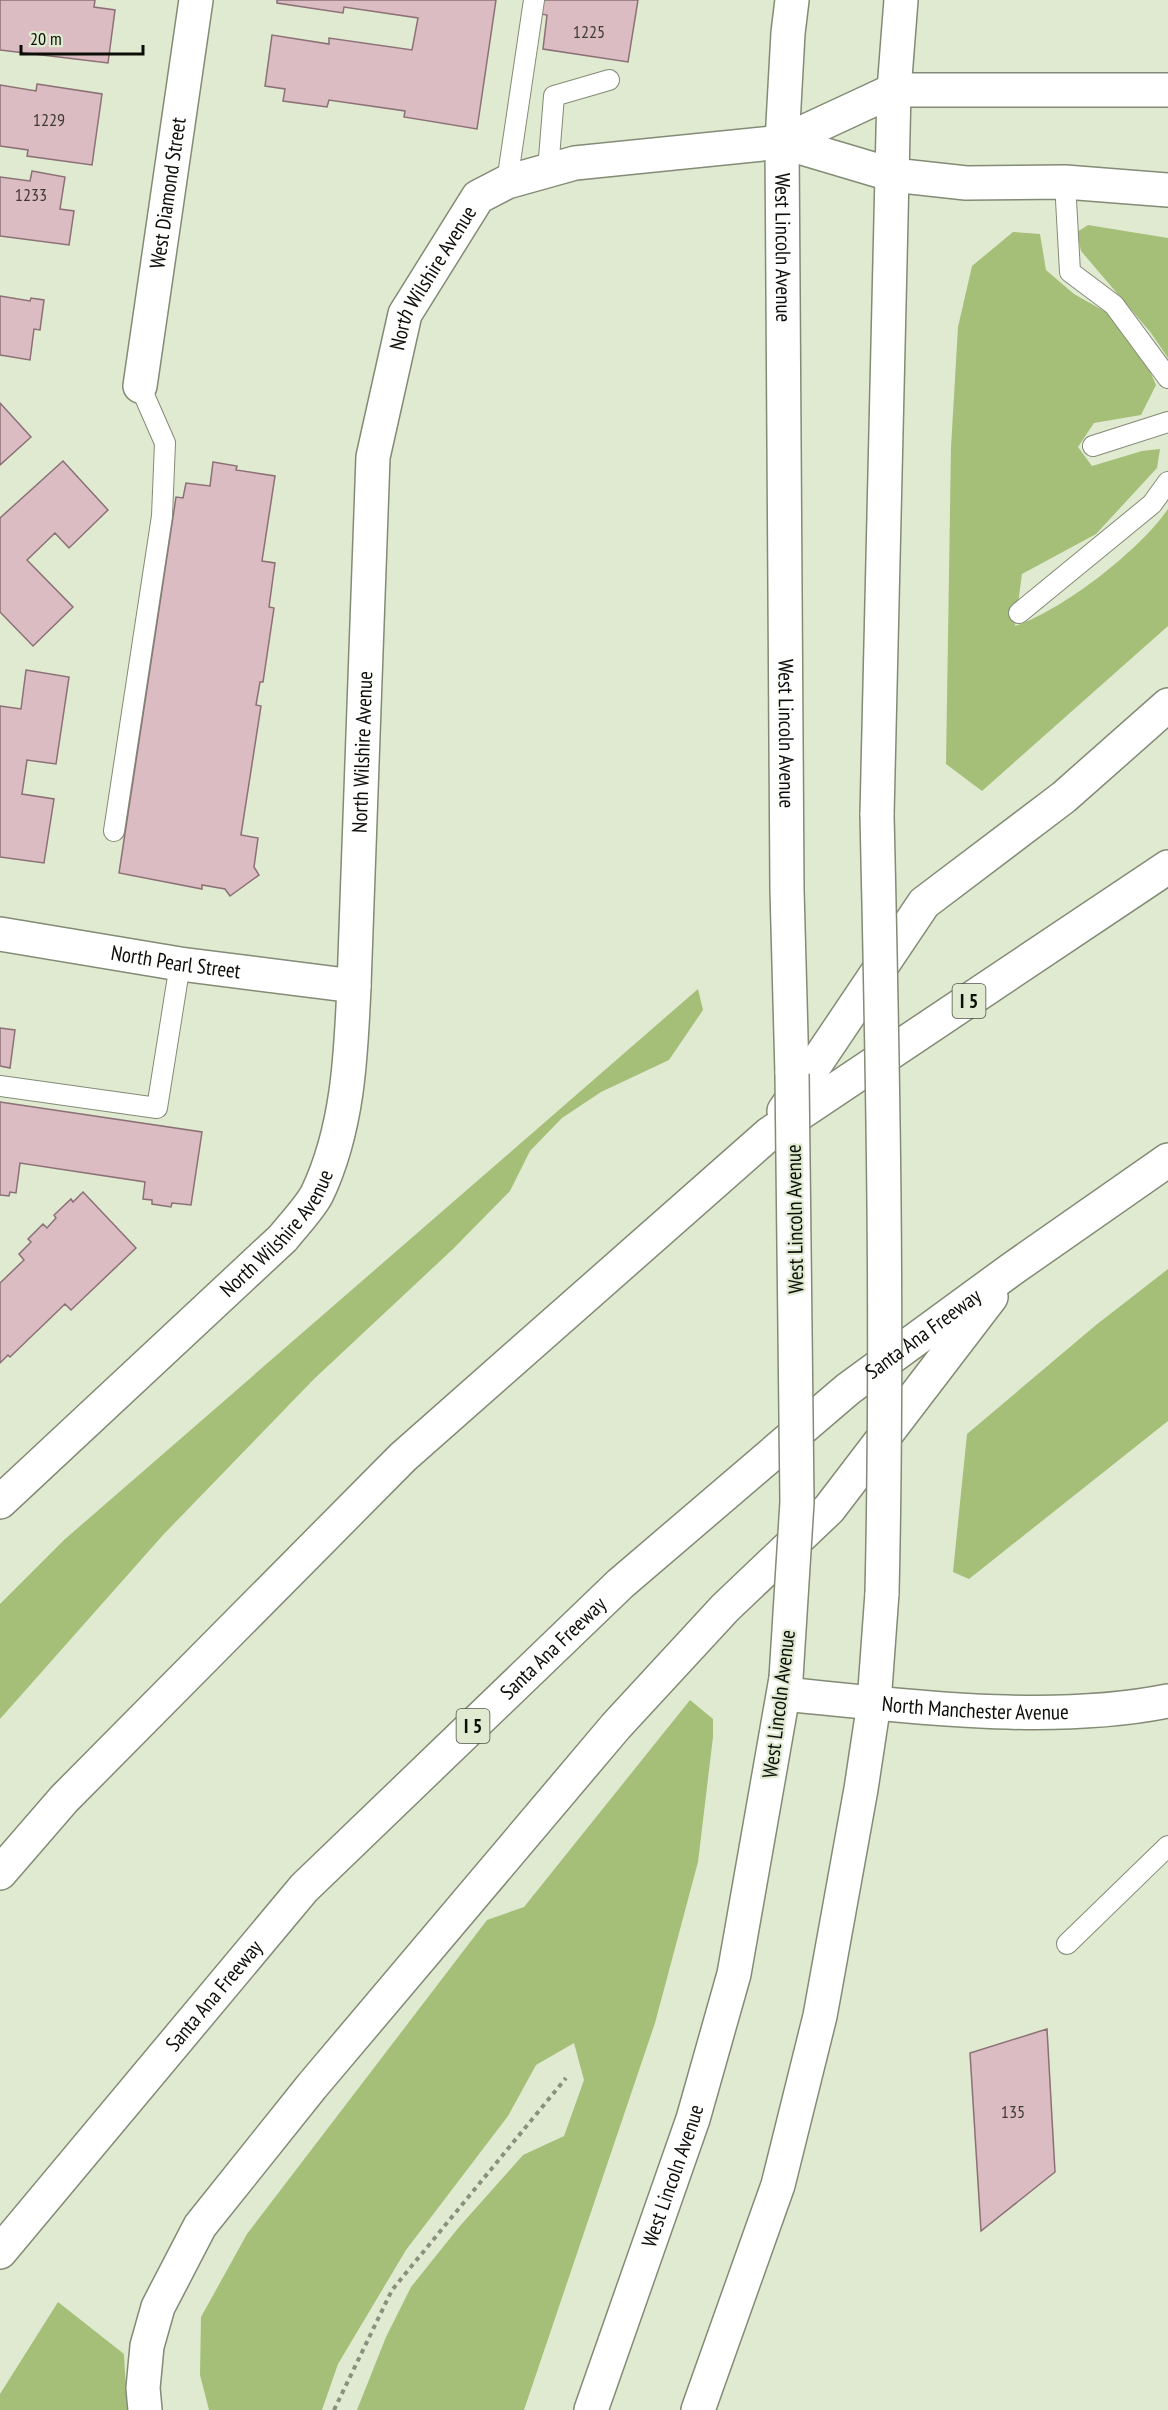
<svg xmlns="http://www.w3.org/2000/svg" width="1168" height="2410" font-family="'PT Sans Narrow',sans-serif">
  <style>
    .green { fill: #a5bf79 }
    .building { fill: #dabcc2; stroke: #8b7076; stroke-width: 1.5 }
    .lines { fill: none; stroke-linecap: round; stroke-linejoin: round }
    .service-casing { stroke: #828b75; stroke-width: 22 }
    .minor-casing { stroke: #828b75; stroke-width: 36 }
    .tertiary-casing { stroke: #828b75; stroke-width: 36 }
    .primary-casing { stroke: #828b75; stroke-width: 36 }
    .motorway-casing { stroke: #828b75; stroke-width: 36 }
    .path { stroke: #89907e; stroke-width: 4; stroke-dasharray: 4.5 4.5; stroke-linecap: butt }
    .service { stroke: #fff; stroke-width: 20 }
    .minor { stroke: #fff; stroke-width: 33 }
    .tertiary { stroke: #fff; stroke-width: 33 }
    .primary { stroke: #fff; stroke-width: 33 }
    .motorway { stroke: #fff; stroke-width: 33 }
    .primary-bridge-casing { stroke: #828b75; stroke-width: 36; stroke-linecap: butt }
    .primary-bridge { stroke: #fff; stroke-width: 33 }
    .labels { text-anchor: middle; stroke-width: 4.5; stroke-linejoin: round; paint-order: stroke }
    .number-label { font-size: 18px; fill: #403a36 }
    .shield { fill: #e0ead1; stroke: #4c5144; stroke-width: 1.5 }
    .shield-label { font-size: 20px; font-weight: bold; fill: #0c0f07 }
    .street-label { font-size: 21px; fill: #0c0f07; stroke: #e0ead1 }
  </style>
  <rect width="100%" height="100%" fill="#e0ead1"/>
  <!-- green -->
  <path class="green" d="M1088 225 1168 238V358L1151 333 1081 251 1077 232Z
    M1013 232 1040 234 1046 270 1074 294 1113 316 1139 346 1156 385 1141 415 1094 423 1078 447 1092 466 1142 451 1160 449 1157 468 1096 534 1022 574 1015 626C1063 610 1140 550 1168 509V626L982 791 946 764 951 447 958 327 972 266Z
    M698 989 703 1010 669 1060 601 1092 562 1118 530 1151 510 1191 453 1249 314 1379 163 1535 0 1719V1604L64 1540Z
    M1168 1269V1421L969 1579 953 1572 967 1434 1096 1325Z
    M690 1700 713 1719V1737L698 1862 655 2023 524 2410H357L386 2337 411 2287 459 2227 523 2155 564 2136 584 2080 574 2043 536 2065 508 2116 406 2250 338 2364 322 2410H209L200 2375 201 2317 247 2234 487 1920 524 1907Z
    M58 2302 124 2354 127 2410H0V2394Z"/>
  <!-- building -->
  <path class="building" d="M0 0H95L94 7 115 10 108 63 0 50Z
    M277 0H496L477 129 404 117 405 111 329 100 327 107 283 101 285 89 265 86 272 35 329 44V38L412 50 418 18 344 7 343 13 277 3Z
    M537 0H638L628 62 543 49 547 15 535 13Z
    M37 84 102 94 92 165 27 156 28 150 0 146V85L36 91Z
    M32 171 65 177 60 209 74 211 69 245 0 236V177L30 181Z
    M0 296 30 301 31 298 44 300 40 330 34 329 30 360 0 355Z
    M0 403 31 437 0 465Z
    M63 461 108 510 69 548 55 533 27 560 73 607 33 646 0 612V518Z
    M213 462 237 466 236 470 275 476 262 561 275 563 269 607 274 608 263 682H260L256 705 261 706 241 835 258 838 254 867 259 875 230 896 225 889 202 885V889L119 873 176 497 183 498 186 483 210 486Z
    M26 670 69 677 56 764 27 760 22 794 54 799 44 863 0 857V706L21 709Z
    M0 1028 15 1030 10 1068 0 1066Z
    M0 1102 202 1132 191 1205 172 1203 171 1207 152 1204V1200L143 1199 145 1182 20 1163 16 1193 10 1192 9 1196 0 1195Z
    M83 1192 136 1248 71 1310 65 1304 10 1357 8 1355 0 1363V1283L24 1260 19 1254 31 1242 28 1239 43 1224 47 1228 56 1218 54 1215 71 1199 73 1202Z
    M1047 2029 1055 2172 981 2231 970 2053Z"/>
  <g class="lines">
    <defs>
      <path id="service" d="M548 170 554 96 609 80
        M507 182 534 0
        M1065 182 1070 272 1114 305 1168 378
        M1093 446 1168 422
        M1019 613 1152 504 1168 482
        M114 831 162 516 165 443 140 386
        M0 1086 157 1108 180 964
        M1067 1944 1168 1846"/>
      <g id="minor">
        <path id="s1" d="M140 386 196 0"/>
        <path id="s2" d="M0 934 180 964 354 986 373 457 405 314 478 197 507 182 575 163 782 142"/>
      </g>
      <g id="tertiary">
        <path id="s3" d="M0 1502 283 1238C294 1224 309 1209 317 1194 348 1129 351 1056 354 986"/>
        <path id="s4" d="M784 1694C904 1706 1050 1725 1168 1701"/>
      </g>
      <g id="primary">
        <path id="s5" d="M792 0 788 33 782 142 787 890 792 1074"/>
        <path d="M877 815 894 90 901 0"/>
        <path id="s6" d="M591 2410 693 2119 734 1974 786 1678"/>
        <path d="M698 2410 778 2185 820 2016 861 1789 874 1703 882 1593"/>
      </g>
      <g id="motorway">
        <path d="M782 142 894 90H1168"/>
        <path d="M782 142 893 175 966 183 1065 182 1168 190"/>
        <path d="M784 1111 924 903 1064 797 1168 705"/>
        <path d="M0 1873 64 1799 403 1457 769 1134 1168 867"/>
        <path id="s7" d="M0 2252 304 1888 620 1584 848 1389 1012 1269 1168 1160"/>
        <path d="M145 2410 143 2388 147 2346 158 2307 200 2226 312 2086 616 1726 725 1608 829 1509 991 1297"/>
      </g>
    </defs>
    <!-- service casing -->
    <use href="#service" class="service-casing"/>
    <!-- minor casing -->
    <use href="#minor" class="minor-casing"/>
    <!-- tertiary casing -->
    <use href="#tertiary" class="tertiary-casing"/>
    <!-- primary casing -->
    <use href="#primary" class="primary-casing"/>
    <!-- motorway casing -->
    <use href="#motorway" class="motorway-casing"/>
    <!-- path -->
    <path class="path" d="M334 2410 392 2290 566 2078"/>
    <!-- service -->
    <use href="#service" class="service"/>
    <!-- minor -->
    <use href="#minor" class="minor"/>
    <!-- tertiary -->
    <use href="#tertiary" class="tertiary"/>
    <!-- primary -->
    <use href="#primary" class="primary"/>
    <!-- motorway -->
    <use href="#motorway" class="motorway"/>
    <defs>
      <path id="primary-bridge" d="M877 815C883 1074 888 1334 882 1593
        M786 1678 797 1502 792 1074"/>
    </defs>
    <!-- primary-bridge casing -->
    <use href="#primary-bridge" class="primary-bridge-casing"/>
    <!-- primary-bridge -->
    <use href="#primary-bridge" class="primary-bridge"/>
  </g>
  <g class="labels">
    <!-- number labels -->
    <g class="number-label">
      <text x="589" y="38">1225</text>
      <text x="49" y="126">1229</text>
      <text x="31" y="201">1233</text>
      <text x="1013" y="2118">135</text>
    </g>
    <!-- shield labels -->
    <g class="shield">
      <rect x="952.5" y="984" width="33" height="34" rx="4.5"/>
      <rect x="456.5" y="1709" width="33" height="34" rx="4.5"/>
    </g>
    <g class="shield-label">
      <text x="969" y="1008">I 5</text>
      <text x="473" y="1733">I 5</text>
    </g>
    <!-- street labels -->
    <g class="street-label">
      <text dy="7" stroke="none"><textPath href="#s1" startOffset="195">West Diamond Street</textPath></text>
      <text dy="7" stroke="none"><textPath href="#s5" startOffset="248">West Lincoln Avenue</textPath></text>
      <text dy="7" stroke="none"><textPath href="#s2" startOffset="1078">North Wilshire Avenue</textPath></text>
      <text dy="7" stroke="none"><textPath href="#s5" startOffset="734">West Lincoln Avenue</textPath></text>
      <text dy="7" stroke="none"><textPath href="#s2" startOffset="592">North Wilshire Avenue</textPath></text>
      <text dy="7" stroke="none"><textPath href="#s2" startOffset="178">North Pearl Street</textPath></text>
      <text transform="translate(795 1219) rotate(-91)" y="7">West Lincoln Avenue</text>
      <text dy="7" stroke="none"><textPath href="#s3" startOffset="387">North Wilshire Avenue</textPath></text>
      <text dy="7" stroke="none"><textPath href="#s7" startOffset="1306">Santa Ana Freeway</textPath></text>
      <text dy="7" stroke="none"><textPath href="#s7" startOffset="820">Santa Ana Freeway</textPath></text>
      <text transform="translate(779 1704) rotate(-83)" y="7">West Lincoln Avenue</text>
      <text dy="7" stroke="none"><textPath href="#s4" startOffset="192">North Manchester Avenue</textPath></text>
      <text dy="7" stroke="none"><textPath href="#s7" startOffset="334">Santa Ana Freeway</textPath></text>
      <text dy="7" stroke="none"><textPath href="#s6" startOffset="248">West Lincoln Avenue</textPath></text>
    </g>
  </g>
  <!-- scale -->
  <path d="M21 45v9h122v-9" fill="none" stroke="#0c0f07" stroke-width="3"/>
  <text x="30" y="45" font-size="18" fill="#0c0f07" stroke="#e0ead1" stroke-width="4.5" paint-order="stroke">20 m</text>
</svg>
